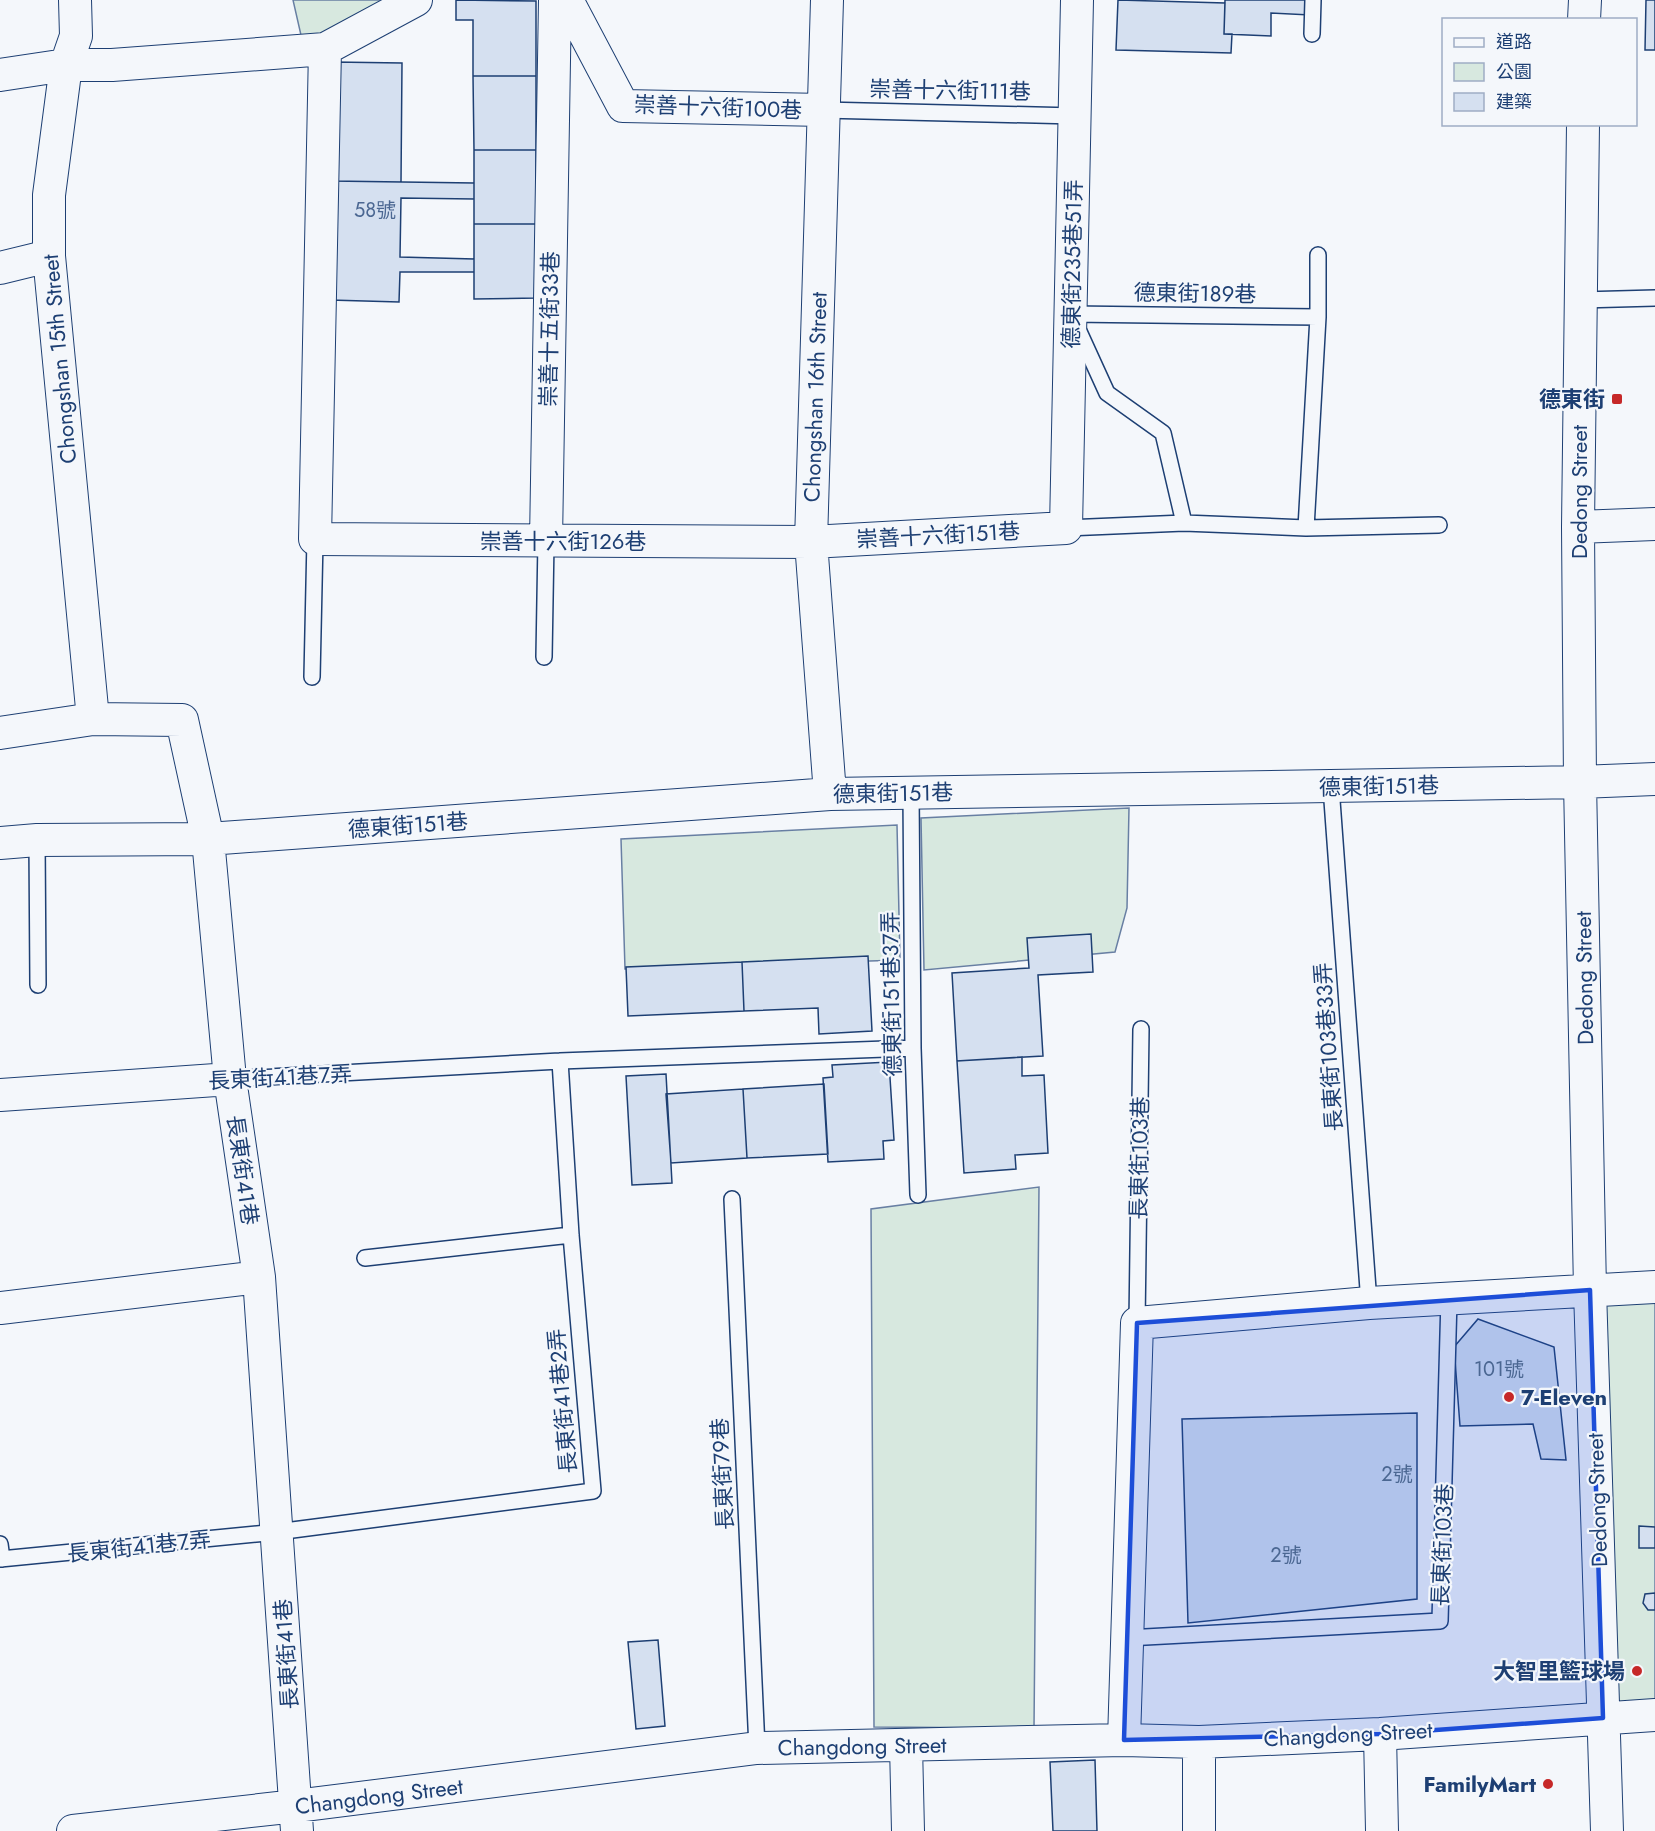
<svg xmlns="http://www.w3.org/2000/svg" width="1655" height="1831" font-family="Jost,'Noto Sans TC',sans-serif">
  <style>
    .green { fill: #d7e8df; stroke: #687fa3; stroke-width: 1.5 }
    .building { fill: #d5e0f0; stroke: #1d3f73; stroke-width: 1.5 }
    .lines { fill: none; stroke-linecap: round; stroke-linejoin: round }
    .lane-casing { stroke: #1d3f73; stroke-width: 18 }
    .street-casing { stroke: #1d3f73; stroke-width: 34 }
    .lane { stroke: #f4f7fb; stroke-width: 15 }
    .street { stroke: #f4f7fb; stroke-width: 32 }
    .marked { fill: #1d4ed8; fill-opacity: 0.2; stroke: #1d4ed8; stroke-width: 4.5; stroke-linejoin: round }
    .poi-dot { fill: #c62828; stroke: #f4f7fb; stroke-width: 2 }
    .labels { text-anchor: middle; stroke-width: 4.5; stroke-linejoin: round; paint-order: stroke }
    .number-label { font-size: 20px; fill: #4b6792 }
    .street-label { font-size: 22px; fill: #1d3f73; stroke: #f4f7fb }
    .poi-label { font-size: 22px; font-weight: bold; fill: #1d3f73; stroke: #f4f7fb; text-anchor: end }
  </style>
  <rect width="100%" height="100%" fill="#f4f7fb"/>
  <!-- green -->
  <path class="green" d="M293 0H401L303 44Z
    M1129 808 1127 908 1115 952 924 970 921 818Z
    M897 825 900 960 625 969 621 839Z
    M1039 1187 1034 1728 874 1727 871 1209Z
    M1655 1301V1709L1613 1710 1594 1303Z"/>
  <!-- building -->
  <path class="building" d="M456 0 536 1V76H473V20H456Z
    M1118 0 1225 3 1224 34H1232L1231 53 1116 50Z
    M1225 0H1311L1310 15 1271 13V36L1224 34Z
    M1646 0H1655V50H1645Z
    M333 62 402 63 401 182 331 181Z
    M473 76H536V150H474Z
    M474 150H536V224H474Z
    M331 181 474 183V199L401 198 400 257 474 259V272H400L399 302 330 300Z
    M474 224H536L537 298 474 299Z
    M1091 934 1093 972 1038 975 1043 1056 957 1061 952 973 1029 968 1027 938Z
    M868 956 872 1031 819 1034 818 1008 744 1011 742 962Z
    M742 962 744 1011 628 1016 626 967Z
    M1022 1057V1076L1044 1075 1048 1153 1015 1155 1016 1169 964 1173 957 1061Z
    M889 1062 894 1140 883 1141 884 1159 828 1162 823 1078 833 1077 832 1065Z
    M666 1074 672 1183 632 1185 626 1076Z
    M824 1084 828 1154 747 1158 743 1089Z
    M743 1089 747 1158 671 1163 666 1094Z
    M1478 1319 1554 1347 1566 1460 1541 1459 1533 1424 1460 1426 1454 1347Z
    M1417 1413V1599L1188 1623 1182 1419Z
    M1639 1526 1655 1527V1548H1639Z
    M1655 1593V1610H1648L1643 1603 1645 1594Z
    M658 1640 665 1726 636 1729 628 1642Z
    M1095 1760 1097 1831H1053L1050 1762Z"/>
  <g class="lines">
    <defs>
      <path id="lane" d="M1312 34 1313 0
        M823 110 1075 116
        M1581 300 1655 298
        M1184 523 1163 433 1107 393 1071 314 1318 317
        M1066 528 1184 523 1306 528 1439 525
        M1306 528 1318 317V255
        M544 657 546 541
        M312 677 315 539
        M1331 787 1369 1303
        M911 793 913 1048 918 1195
        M37 840 38 985
        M230 1079 560 1061 913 1048
        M732 1199 757 1748
        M365 1258 571 1235
        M1137 1323 1141 1029
        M0 1544 2 1559
        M0 1559 277 1532 593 1491 571 1235 560 1061
        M1127 1638 1440 1621 1449 1299"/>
      <path id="street" d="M75 0 76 36 66 65 49 195V256L93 719
        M567 0 623 106 823 110
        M827 0 811 542 830 794
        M1584 20 1585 0
        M325 49 315 539 811 542 1066 528 1077 0
        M0 75 66 65H112L325 49 416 0
        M1583 124 1578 527 1580 782 1590 1290 1607 1831
        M0 268 49 256
        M1578 527 1655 524
        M546 541 555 0
        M0 733 93 719 182 720 208 839 230 1079 259 1277 297 1831
        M0 843 37 840 208 839 830 794 1580 782 1655 779
        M0 1095 230 1079
        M0 1308 259 1277
        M1380 1734 1382 1831
        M1124 1740 1137 1323 1369 1303 1655 1287
        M906 1745 908 1831
        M73 1831 296 1806 757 1748 1124 1740 1199 1742 1380 1734 1655 1715
        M1199 1831V1742"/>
    </defs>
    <!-- lane casing -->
    <use href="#lane" class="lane-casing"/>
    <!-- street casing -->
    <use href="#street" class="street-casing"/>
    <!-- lane -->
    <use href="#lane" class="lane"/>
    <!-- street -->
    <use href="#street" class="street"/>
  </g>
  <!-- marked area -->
  <path class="marked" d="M1590 1290 1603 1718 1380 1734 1124 1740 1137 1323Z"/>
  <!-- markers -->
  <g class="poi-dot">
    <rect x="1611" y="393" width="12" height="12" rx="3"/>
    <circle cx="1509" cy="1397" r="6"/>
    <circle cx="1637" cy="1671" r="6"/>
    <circle cx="1548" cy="1784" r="6"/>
  </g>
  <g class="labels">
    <!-- number labels -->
    <g class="number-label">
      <text x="375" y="217">58號</text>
      <text x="1499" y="1376">101號</text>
      <text x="1397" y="1481">2號</text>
      <text x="1286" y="1562">2號</text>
    </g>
    <!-- street labels -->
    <g class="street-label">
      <text transform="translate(950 90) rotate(1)" y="8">崇善十六街111巷</text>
      <text transform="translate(718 107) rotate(2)" y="8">崇善十六街100巷</text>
      <text transform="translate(1072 264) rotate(-89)" y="8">德東街235巷51弄</text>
      <text transform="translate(1195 293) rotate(1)" y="8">德東街189巷</text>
      <text transform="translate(549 329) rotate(-89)" y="8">崇善十五街33巷</text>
      <text transform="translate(59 359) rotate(-95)" y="8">Chongshan 15th Street</text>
      <text transform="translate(815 397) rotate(-88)" y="8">Chongshan 16th Street</text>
      <text transform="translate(1579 492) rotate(-90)" y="8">Dedong Street</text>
      <text transform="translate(938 535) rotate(-3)" y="8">崇善十六街151巷</text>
      <text x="563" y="549">崇善十六街126巷</text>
      <text transform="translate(1379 786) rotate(-1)" y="8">德東街151巷</text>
      <text transform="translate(893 793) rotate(-1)" y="8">德東街151巷</text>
      <text transform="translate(408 825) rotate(-4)" y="8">德東街151巷</text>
      <text transform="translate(1584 978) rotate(-91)" y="8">Dedong Street</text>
      <text transform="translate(891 994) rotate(-91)" y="8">德東街151巷37弄</text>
      <text transform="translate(1328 1047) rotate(-94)" y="8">長東街103巷33弄</text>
      <text transform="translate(280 1077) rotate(-3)" y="8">長東街41巷7弄</text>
      <text transform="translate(1139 1158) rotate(-89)" y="8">長東街103巷</text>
      <text transform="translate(243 1170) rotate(82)" y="8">長東街41巷</text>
      <text transform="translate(562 1401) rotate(-95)" y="8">長東街41巷2弄</text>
      <text transform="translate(722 1474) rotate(-93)" y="8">長東街79巷</text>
      <text transform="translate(1597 1500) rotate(-92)" y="8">Dedong Street</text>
      <text transform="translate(1442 1545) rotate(-88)" y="8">長東街103巷</text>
      <text transform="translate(139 1546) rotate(-6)" y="8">長東街41巷7弄</text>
      <text transform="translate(286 1654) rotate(-94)" y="8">長東街41巷</text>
      <text transform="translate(1348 1734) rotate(-3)" y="8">Changdong Street</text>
      <text transform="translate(862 1746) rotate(-1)" y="8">Changdong Street</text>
      <text transform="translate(379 1796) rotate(-7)" y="8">Changdong Street</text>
    </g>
    <!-- poi labels -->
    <g class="poi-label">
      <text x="1605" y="407">德東街</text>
      <text x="1521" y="1405" text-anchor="start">7-Eleven</text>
      <text x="1625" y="1679">大智里籃球場</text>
      <text x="1536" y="1792">FamilyMart</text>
    </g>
  </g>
  <!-- legend -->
  <rect x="1442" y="18" width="195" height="108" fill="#f4f7fb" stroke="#9eadc5" stroke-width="1.5"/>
  <rect x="1454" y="38" width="30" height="9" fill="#f4f7fb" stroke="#9eadc5" stroke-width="1.5"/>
  <text x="1496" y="48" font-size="18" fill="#1d3f73">道路</text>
  <rect x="1454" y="63" width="30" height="18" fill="#d7e8df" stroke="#9eadc5" stroke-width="1.5"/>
  <text x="1496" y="78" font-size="18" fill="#1d3f73">公園</text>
  <rect x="1454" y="93" width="30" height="18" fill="#d5e0f0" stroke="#9eadc5" stroke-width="1.5"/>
  <text x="1496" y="108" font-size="18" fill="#1d3f73">建築</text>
</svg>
